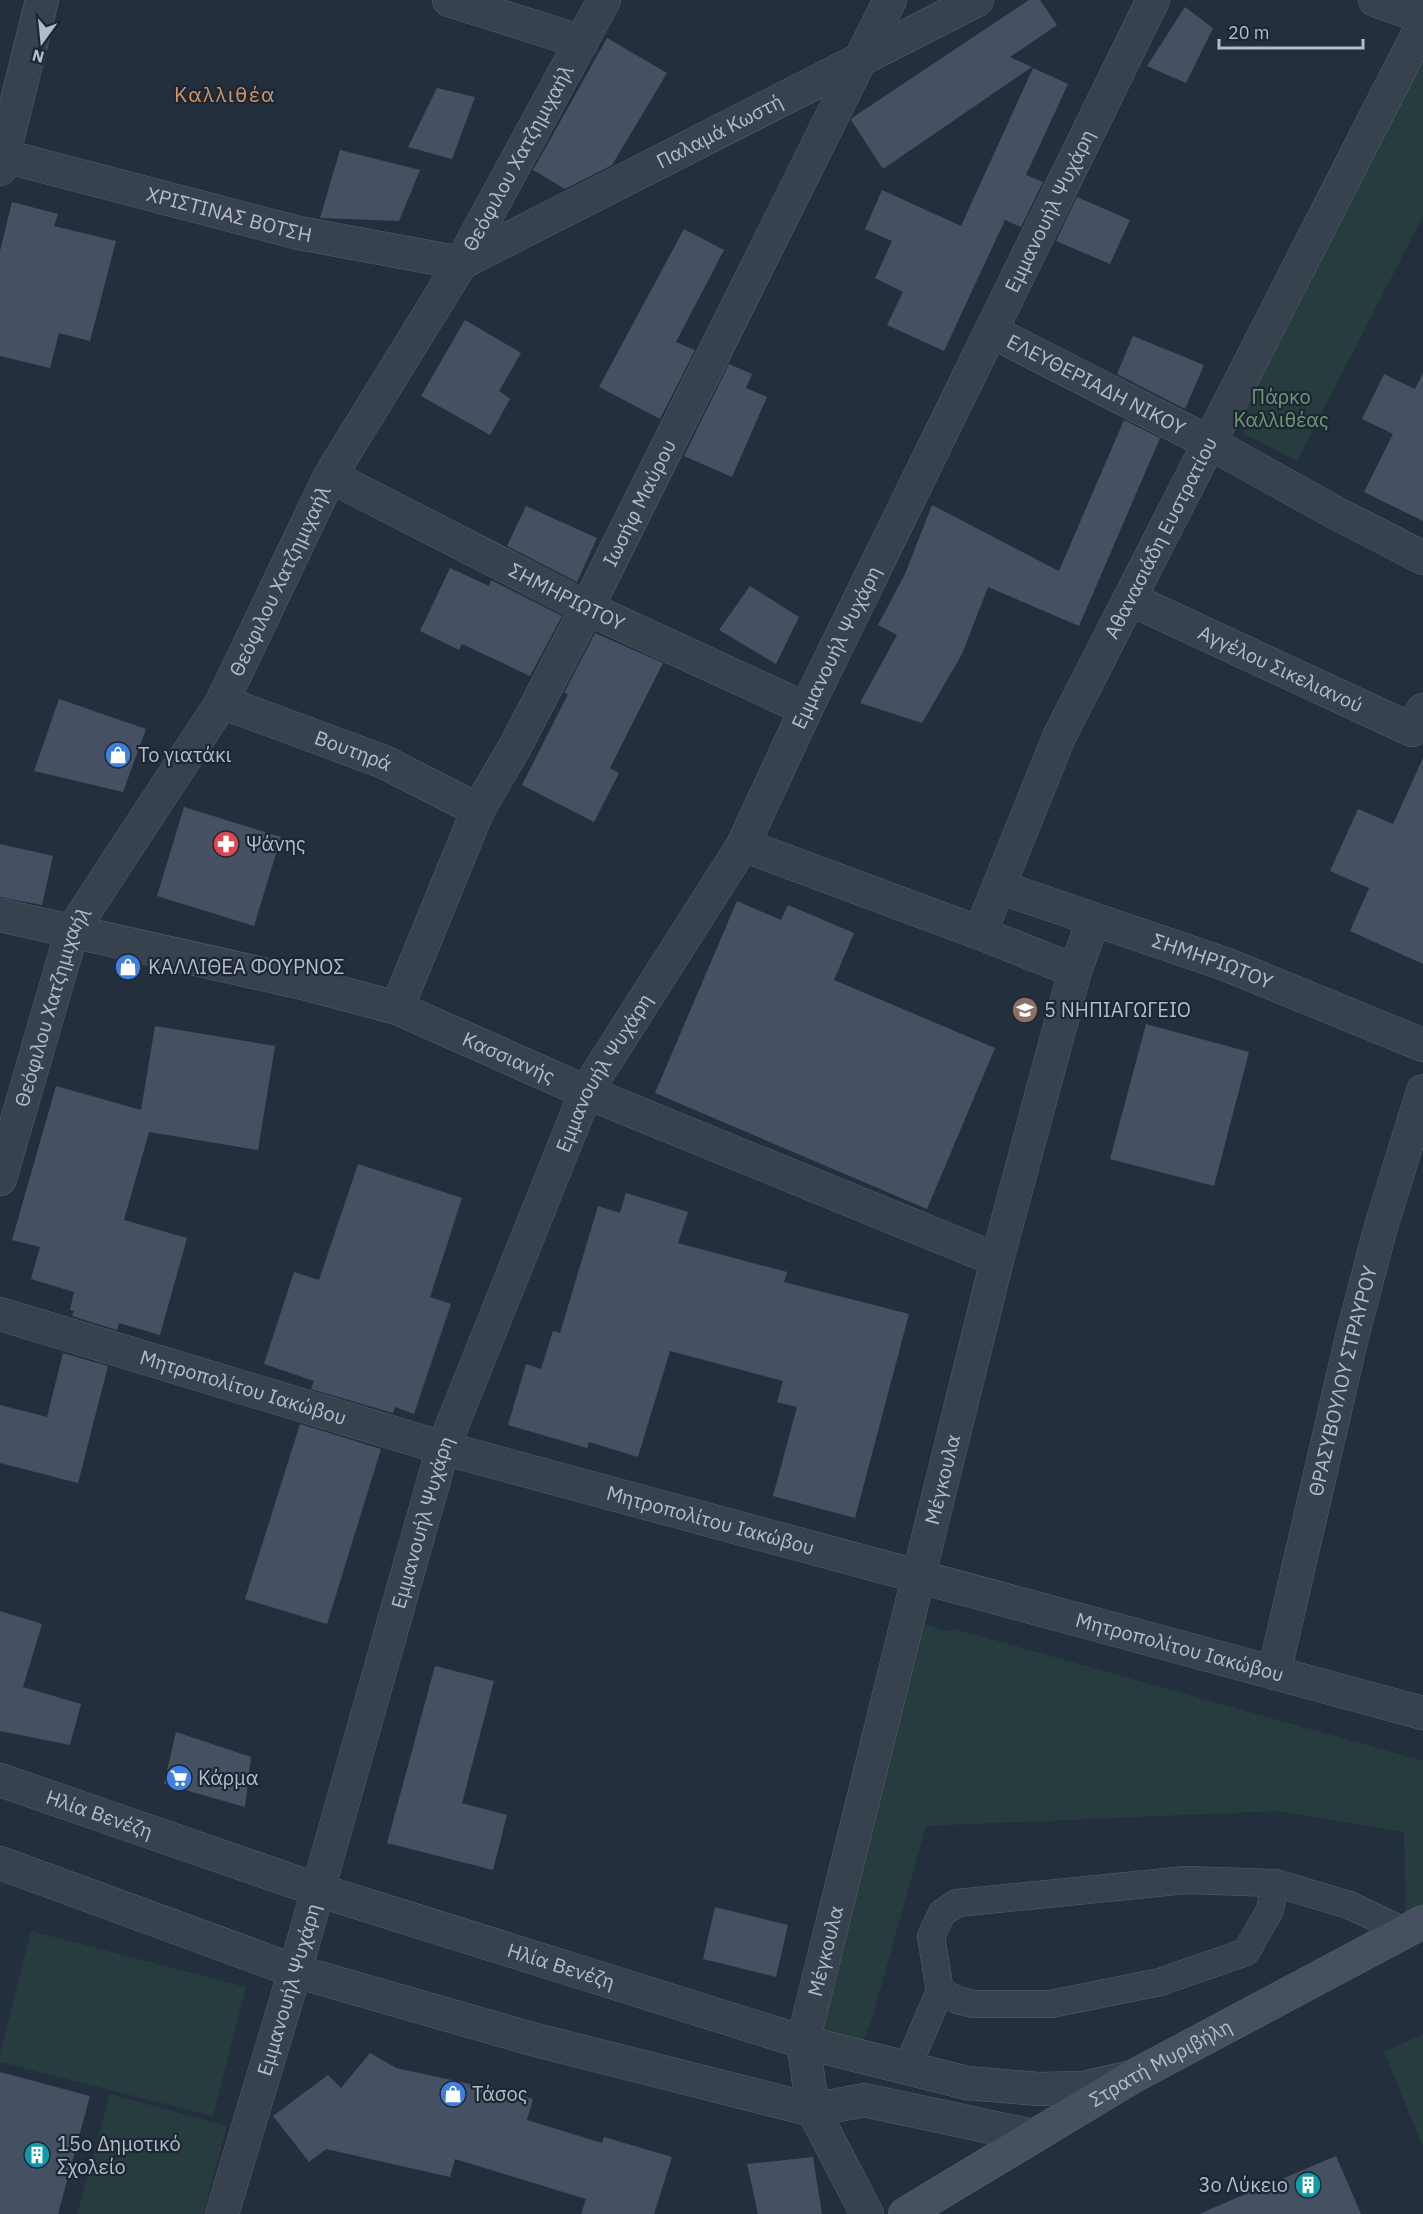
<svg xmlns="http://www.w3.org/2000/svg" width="1423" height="2214" font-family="'IBM Plex Sans',sans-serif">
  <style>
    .green { fill: #263c3f }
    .building { fill: #455162 }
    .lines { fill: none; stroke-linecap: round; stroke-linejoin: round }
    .lane-casing { stroke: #565f6c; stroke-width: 28 }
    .street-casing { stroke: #565f6c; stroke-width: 34 }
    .secondary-casing { stroke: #565f6c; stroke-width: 34 }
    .lane { stroke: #38414e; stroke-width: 27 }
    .street { stroke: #38414e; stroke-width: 33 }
    .secondary { stroke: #465061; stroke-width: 33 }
    .labels { text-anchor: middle; stroke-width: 4.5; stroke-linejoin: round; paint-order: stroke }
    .street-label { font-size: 20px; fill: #b4bcc9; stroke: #1d2633 }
    .park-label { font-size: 20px; fill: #6b9a76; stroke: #1d2633 }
    .poi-label { font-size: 20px; fill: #b4bcc9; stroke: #1d2633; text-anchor: start }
    .neighbourhood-label { font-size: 21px; letter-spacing: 1.5px; fill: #d59563; stroke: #1d2633 }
  </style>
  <rect width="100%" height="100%" fill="#242f3e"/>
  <!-- green -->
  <path class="green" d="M1423 56V216L1297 461 1245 434 1237 423Z
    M909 1618 945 1631 955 1629 1423 1761V1922L1406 1932 1404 1832 1278 1811 926 1826 872 2019 857 2056 803 2042Z
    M31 1931 246 1987 213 2116 0 2062V2054Z
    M1423 2034V2147L1384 2052Z
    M110 2094 227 2126 203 2214H77Z"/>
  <!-- building -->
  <path class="building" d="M1029 0H1040L1057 25 1010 57 1032 67 883 169 851 120 852 118Z
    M1185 7 1213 28 1186 83 1147 66Z
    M607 38 667 73 612 165 565 189 533 170Z
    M1033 68 1068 84 1026 175 1043 182 1021 227 1005 220 944 351 887 325 903 292 875 278 892 241 865 229 882 190 961 226Z
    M437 88 475 97 452 159 408 147Z
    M340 150 420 170 399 221 320 218Z
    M1077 197 1130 220 1110 264 1056 241Z
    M12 202 58 214 54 226 116 241 90 341 59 333 50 368 0 356V251Z
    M684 229 724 250 676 342 695 350 660 419 599 387Z
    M465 320 521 353 499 391 510 399 490 435 421 396Z
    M1133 336 1204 365 1185 409 1117 374Z
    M729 364 752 374 746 388 767 397 732 477 684 456Z
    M1423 373V521L1364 492 1393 434 1362 419 1384 374 1415 389Z
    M1124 420 1160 438 1079 626 988 587 962 654 922 723 860 703 897 635 878 625 905 574 932 505 1059 571Z
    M526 506 597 538 577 582 507 546Z
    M450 568 489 586 491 580 562 616 530 676 462 644 459 650 420 631Z
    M750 586 799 617 776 664 719 630Z
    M595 633 663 663 610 768 619 773 594 822 522 785 568 694 564 693Z
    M59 699 146 729 123 792 34 771Z
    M1423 758V964L1350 931 1369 888 1330 871 1358 809 1393 824Z
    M184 807 281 837 254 926 157 896Z
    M0 844 53 856 42 905 0 897Z
    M737 901 781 920 788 905 854 933 834 980 995 1048 927 1209 655 1093Z
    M1146 1024 1249 1052 1214 1186 1110 1159Z
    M155 1026 275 1046 258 1150 149 1132 124 1220 187 1238 160 1335 119 1323 117 1330 72 1316 74 1311 70 1310 74 1292 31 1279 40 1247 12 1240 56 1086 141 1110Z
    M358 1164 462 1198 430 1297 451 1304 414 1414 395 1407 393 1413 311 1389 314 1381 264 1364 294 1272 319 1280Z
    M626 1193 688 1212 678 1243 787 1272 784 1282 909 1314 855 1518 773 1496 797 1407 777 1402 783 1381 670 1351 638 1457 589 1442 587 1448 508 1425 526 1364 541 1369 553 1331 560 1333 598 1206 620 1213Z
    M63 1353 108 1366 78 1483 0 1463V1405L47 1417Z
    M300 1424 381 1449 327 1624 245 1599Z
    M0 1611 42 1624 23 1687 81 1704 70 1745 0 1731Z
    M435 1666 494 1681 462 1803 507 1815 493 1870 387 1843Z
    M176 1732 251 1757 245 1807 164 1784Z
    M715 1907 788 1925 776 1977 703 1959Z
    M370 2053 396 2068 484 2087V2085L533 2099 527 2120 602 2143 604 2137 672 2157 654 2214H581L586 2199 455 2159 450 2177 326 2149 309 2162 273 2116 328 2075 341 2088Z
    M0 2072 90 2096 58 2214H0Z
    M1336 2156 1361 2214H1199Z
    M813 2157 822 2214H758L747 2164Z"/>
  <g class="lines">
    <defs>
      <path id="lane" d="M940 1991 957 2000 974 2004H1051L1160 1982 1246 1952 1270 1910 1275 1883
        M907 2068 940 1991 931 1936 942 1913 957 1903 1186 1880 1275 1883 1349 1905 1406 1932"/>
      <g id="street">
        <path d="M449 0 582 42"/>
        <path d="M1375 0 1423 17"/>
        <path id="s1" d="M0 155 299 233 461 263 977 0"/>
        <path d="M0 169 42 0"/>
        <path id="s2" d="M991 331 1210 443 1334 512 1423 558"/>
        <path id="s3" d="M330 476 587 608 806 709"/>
        <path id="s4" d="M1130 599 1412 730 1423 710"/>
        <path id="s5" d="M222 702 384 762 478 810"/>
        <path d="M743 845 980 933 1075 971"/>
        <path id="s6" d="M999 887 1225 964 1423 1045"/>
        <path id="s7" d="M0 915 307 984 397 1008 586 1092 997 1260"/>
        <path id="s8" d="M980 933 1059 737 1423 24"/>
        <path id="s9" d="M397 1008 478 810 516 745 587 608 890 0"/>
        <path id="s10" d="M0 1179 72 931 222 702 330 476 461 263 604 0"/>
        <path id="s11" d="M0 1314 443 1448 1423 1713"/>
        <path id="s12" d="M1274 1673 1352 1337 1380 1230 1423 1091"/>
        <path id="s13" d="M0 1780 318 1890 803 2042 967 2083 1038 2089 1083 2088 1127 2078"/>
        <path d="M0 1863 295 1971 532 2039 813 2110 867 2214"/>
        <path id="s14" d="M1033 2136 864 2100 813 2110 803 2042 997 1260 1075 971 1093 921"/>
        <path id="s15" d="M222 2214 295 1971 443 1448 586 1092 743 845 806 709 1153 0"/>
      </g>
      <g id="secondary">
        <path id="s16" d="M905 2214 1134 2076 1423 1922"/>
      </g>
    </defs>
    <!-- lane casing -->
    <use href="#lane" class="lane-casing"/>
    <!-- street casing -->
    <use href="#street" class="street-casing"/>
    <!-- secondary casing -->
    <use href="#secondary" class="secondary-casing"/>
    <!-- lane -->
    <use href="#lane" class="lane"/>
    <!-- street -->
    <use href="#street" class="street"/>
    <!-- secondary -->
    <use href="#secondary" class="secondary"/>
  </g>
  <!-- icons -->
  <defs>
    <symbol id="shop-disc" viewBox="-11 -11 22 22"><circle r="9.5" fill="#3f7fe0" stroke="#1d2633"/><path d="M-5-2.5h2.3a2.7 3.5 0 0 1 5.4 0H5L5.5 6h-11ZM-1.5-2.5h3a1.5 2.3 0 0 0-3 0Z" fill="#fff"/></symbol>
    <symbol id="pharmacy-disc" viewBox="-11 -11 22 22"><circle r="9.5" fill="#e0444e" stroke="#1d2633"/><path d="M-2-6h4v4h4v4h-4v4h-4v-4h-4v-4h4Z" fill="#fff"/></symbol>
    <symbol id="school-disc" viewBox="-11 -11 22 22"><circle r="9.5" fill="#8d6e63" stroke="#1d2633"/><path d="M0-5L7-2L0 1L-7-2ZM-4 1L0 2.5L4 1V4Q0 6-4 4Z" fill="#fff"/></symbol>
    <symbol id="supermarket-disc" viewBox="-11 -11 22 22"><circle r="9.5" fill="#3f7fe0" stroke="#1d2633"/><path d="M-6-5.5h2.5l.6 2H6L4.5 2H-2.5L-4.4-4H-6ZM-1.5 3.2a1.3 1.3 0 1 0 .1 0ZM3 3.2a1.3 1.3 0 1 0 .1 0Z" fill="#fff"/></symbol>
    <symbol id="building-disc" viewBox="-11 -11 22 22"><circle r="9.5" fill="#0f9aa8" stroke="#1d2633"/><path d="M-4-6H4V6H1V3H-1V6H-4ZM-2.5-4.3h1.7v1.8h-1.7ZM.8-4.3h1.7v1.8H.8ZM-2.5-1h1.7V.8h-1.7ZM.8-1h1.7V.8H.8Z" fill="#fff"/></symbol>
  </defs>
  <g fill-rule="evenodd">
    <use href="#shop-disc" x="103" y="740" width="30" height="30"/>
    <use href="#pharmacy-disc" x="211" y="829" width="30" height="30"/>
    <use href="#shop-disc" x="113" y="952" width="30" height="30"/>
    <use href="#school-disc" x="1010" y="995" width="30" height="30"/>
    <use href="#supermarket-disc" x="164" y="1763" width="30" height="30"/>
    <use href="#shop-disc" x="438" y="2079" width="30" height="30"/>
    <use href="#building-disc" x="22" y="2140" width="30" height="30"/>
    <use href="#building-disc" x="1293" y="2170" width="30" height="30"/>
  </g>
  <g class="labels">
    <!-- street labels -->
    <g class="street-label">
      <text dy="7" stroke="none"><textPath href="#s1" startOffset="764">Παλαμά Κωστή</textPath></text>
      <text dy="7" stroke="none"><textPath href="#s10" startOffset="1152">Θεόφιλου Χατζημιχαήλ</textPath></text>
      <text dy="7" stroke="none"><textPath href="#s15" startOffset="2178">Εμμανουήλ Ψυχάρη</textPath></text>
      <text dy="7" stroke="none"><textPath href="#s1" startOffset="237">ΧΡΙΣΤΙΝΑΣ ΒΟΤΣΗ</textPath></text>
      <text dy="7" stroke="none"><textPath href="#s2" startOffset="118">ΕΛΕΥΘΕΡΙΑΔΗ ΝΙΚΟΥ</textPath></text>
      <text dy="7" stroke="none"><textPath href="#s9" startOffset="561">Ιωσήφ Μαύρου</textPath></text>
      <text dy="7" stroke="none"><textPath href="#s8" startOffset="435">Αθανασιάδη Ευστρατίου</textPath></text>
      <text dy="7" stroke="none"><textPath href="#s10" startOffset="666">Θεόφιλου Χατζημιχαήλ</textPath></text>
      <text dy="7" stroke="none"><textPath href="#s3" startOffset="266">ΣΗΜΗΡΙΩΤΟΥ</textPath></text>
      <text dy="7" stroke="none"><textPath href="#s15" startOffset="1692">Εμμανουήλ Ψυχάρη</textPath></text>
      <text dy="7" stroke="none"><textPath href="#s4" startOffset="166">Αγγέλου Σικελιανού</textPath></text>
      <text dy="7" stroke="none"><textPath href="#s5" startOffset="140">Βουτηρά</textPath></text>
      <text dy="7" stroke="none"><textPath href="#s6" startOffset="226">ΣΗΜΗΡΙΩΤΟΥ</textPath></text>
      <text dy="7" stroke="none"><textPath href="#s10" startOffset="180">Θεόφιλου Χατζημιχαήλ</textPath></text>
      <text dy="7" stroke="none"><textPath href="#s7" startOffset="530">Κασσιανής</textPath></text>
      <text dy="7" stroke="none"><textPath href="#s15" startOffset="1206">Εμμανουήλ Ψυχάρη</textPath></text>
      <text dy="7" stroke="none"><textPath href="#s12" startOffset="300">ΘΡΑΣΥΒΟΥΛΟΥ ΣΤΡΑΥΡΟΥ</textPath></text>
      <text dy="7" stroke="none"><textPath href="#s11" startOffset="254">Μητροπολίτου Ιακώβου</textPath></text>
      <text dy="7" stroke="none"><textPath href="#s14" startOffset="873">Μέγκουλα</textPath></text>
      <text dy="7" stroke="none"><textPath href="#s11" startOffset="740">Μητροπολίτου Ιακώβου</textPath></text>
      <text dy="7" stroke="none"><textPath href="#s15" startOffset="720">Εμμανουήλ Ψυχάρη</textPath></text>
      <text dy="7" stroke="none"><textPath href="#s11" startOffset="1226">Μητροπολίτου Ιακώβου</textPath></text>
      <text dy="7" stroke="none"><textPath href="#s13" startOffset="105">Ηλία Βενέζη</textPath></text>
      <text dy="7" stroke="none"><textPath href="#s14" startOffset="387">Μέγκουλα</textPath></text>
      <text dy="7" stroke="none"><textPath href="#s13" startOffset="591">Ηλία Βενέζη</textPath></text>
      <text dy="7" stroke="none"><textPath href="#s15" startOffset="234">Εμμανουήλ Ψυχάρη</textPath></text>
      <text dy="7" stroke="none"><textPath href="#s16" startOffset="297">Στρατή Μυριβήλη</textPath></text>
    </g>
    <!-- park labels -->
    <g class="park-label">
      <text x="1281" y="404">Πάρκο<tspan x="1281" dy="23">Καλλιθέας</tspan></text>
    </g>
    <!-- poi labels -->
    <g class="poi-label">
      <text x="138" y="762">Το γιατάκι</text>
      <text x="246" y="851">Ψάνης</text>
      <text x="148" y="974">ΚΑΛΛΙΘΕΑ ΦΟΥΡΝΟΣ</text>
      <text x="1044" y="1017">5 ΝΗΠΙΑΓΩΓΕΙΟ</text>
      <text x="198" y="1785">Κάρμα</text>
      <text x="472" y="2101">Τάσος</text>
      <text x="57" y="2151">15o Δημοτικό<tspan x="57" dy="23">Σχολείο</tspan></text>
      <text x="1288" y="2192" text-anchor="end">3ο Λύκειο</text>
    </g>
    <!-- neighbourhood labels -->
    <g class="neighbourhood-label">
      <text x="225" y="102">Καλλιθέα</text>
    </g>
  </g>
  <!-- north arrow -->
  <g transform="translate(42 42) rotate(195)" stroke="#1d2633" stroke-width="4.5" paint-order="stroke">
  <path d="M0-4.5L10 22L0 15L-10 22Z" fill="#b4bcc9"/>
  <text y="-9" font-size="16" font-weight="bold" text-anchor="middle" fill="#b4bcc9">N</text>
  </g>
  <!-- scale -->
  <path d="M1219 39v9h144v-9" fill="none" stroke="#b4bcc9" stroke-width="3"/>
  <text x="1228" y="39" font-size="18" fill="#b4bcc9" stroke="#1d2633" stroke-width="4.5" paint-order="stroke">20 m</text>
</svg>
